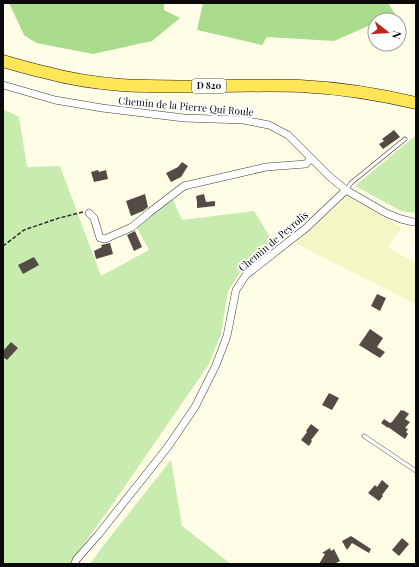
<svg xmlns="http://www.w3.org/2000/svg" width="419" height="567" font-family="'Playfair Display',serif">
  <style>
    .farmland { fill: #f5f6c5 }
    .green { fill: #c8ebaf }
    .forest { fill: #a9dc8d }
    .building { fill: #534c45 }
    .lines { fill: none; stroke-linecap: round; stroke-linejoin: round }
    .lane-casing { stroke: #3d3d3d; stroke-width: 4.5 }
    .street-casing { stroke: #3d3d3d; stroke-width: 8 }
    .primary-casing { stroke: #1b1b1b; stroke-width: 13 }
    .path { stroke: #2c2c2c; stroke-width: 1.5; stroke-dasharray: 4 2; stroke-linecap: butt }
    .lane { stroke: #fff; stroke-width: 3.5 }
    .street { stroke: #fff; stroke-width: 7 }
    .primary { stroke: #ffe656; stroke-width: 12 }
    .labels { text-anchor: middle; stroke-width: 4; stroke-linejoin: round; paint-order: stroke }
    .shield { fill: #fff; stroke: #545454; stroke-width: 1 }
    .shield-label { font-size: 9px; font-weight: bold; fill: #0a0a0a }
    .street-label { font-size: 10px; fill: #0a0a0a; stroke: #fff }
  </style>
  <rect width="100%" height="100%" fill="#fffde6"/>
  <!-- farmland -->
  <path class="farmland" d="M348 196 402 228 387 247 416 263V304L295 243Z"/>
  <!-- green -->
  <path class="green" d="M3 109 19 117 27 167 60 166 101 276 149 250 137 228 172 197 182 220 254 211 275 245 241 271 228 291 221 334 209 364 112 505 73 559 71 564H3Z
    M415 136 416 137V213L401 211 355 186Z
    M171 460 182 526 231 564H90L103 546Z"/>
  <!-- forest -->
  <path class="forest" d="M9 3H164V10L180 18 152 41 93 54 36 43 24 35Z
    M203 3H388L395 14 381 20H375V23L334 41 267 37 262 45 197 30Z"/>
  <!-- building -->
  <path class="building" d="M394 130 400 137 383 149 379 144 384 141 382 139Z
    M182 162 188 166 181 177 171 182 166 173 178 167Z
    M98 170 99 172 106 170 108 179 94 182 91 172Z
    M145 194 148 207 143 211 131 216 126 201Z
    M204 194 206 202 215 201V206L197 208V202L196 196Z
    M135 231 142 247 134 251 127 235Z
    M110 243 113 254 96 259 94 251 102 247 101 245Z
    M34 257 39 265 23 274 18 265Z
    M377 294 386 298 380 311 371 306Z
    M370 329 383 338 377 347 385 352 380 358 359 345Z
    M11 342 18 348 7 360 3 357V351Z
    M329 393 339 398 332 410 322 405Z
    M401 410 403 411V410L409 414 405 419 410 422 405 428 408 429 406 432 408 434 405 439 388 427V428L381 423 384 419 390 423 392 422Z
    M311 424 319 430 311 440 312 441 309 446 301 440 307 432 306 431Z
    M382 480 389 486 382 495 383 496 379 501 368 493 375 485 377 487Z
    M351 536 371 549 369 553 352 543 347 550 342 541Z
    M402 538 409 544 399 556 392 550Z
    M330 548 331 551 334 549 340 561 334 564H319L325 554 322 553Z"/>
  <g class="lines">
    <defs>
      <path id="lane" d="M346 190 351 183 405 139
        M364 436 416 471"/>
      <path id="street" d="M3 85 55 100 102 108 184 118 243 120 269 125 288 135 329 176 346 190 386 213 401 219 413 222H416
        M89 213 94 218 100 238 105 239 132 227 150 212 184 186 266 167 306 164 311 158
        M75 564 76 560 98 535 167 448 195 407 216 365 227 336 236 290 246 275 306 228 346 190"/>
      <path id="primary" d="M3 61C17 65 30 69 44 72 69 79 95 83 121 85 181 89 240 84 300 86 339 88 378 94 416 103"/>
    </defs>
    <!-- lane casing -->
    <use href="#lane" class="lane-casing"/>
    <!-- street casing -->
    <use href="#street" class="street-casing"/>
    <!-- primary casing -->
    <use href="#primary" class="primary-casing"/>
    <!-- path -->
    <path class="path" d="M3 246 24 230 59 218 83 212"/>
    <!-- lane -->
    <use href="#lane" class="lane"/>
    <!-- street -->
    <use href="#street" class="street"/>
    <!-- primary -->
    <use href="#primary" class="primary"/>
  </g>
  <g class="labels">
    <!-- shield labels -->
    <rect class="shield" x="192" y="79" width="34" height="14" rx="3"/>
    <g class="shield-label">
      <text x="209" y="89">D 820</text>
    </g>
    <!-- street labels -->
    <g class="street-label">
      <text transform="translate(186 106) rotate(5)" y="4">Chemin de la Pierre Qui Roule</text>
      <text transform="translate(273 241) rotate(-40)" y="4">Chemin de Peyrolis</text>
    </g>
  </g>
  <!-- border -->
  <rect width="419" height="567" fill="none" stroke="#0a0a0a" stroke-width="8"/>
  <!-- north arrow -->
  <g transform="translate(387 32) rotate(107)"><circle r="19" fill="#ffffff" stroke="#9d9d9d"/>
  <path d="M0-3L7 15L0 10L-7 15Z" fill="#c0241b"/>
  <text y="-6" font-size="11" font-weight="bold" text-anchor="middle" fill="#0a0a0a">N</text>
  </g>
</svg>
